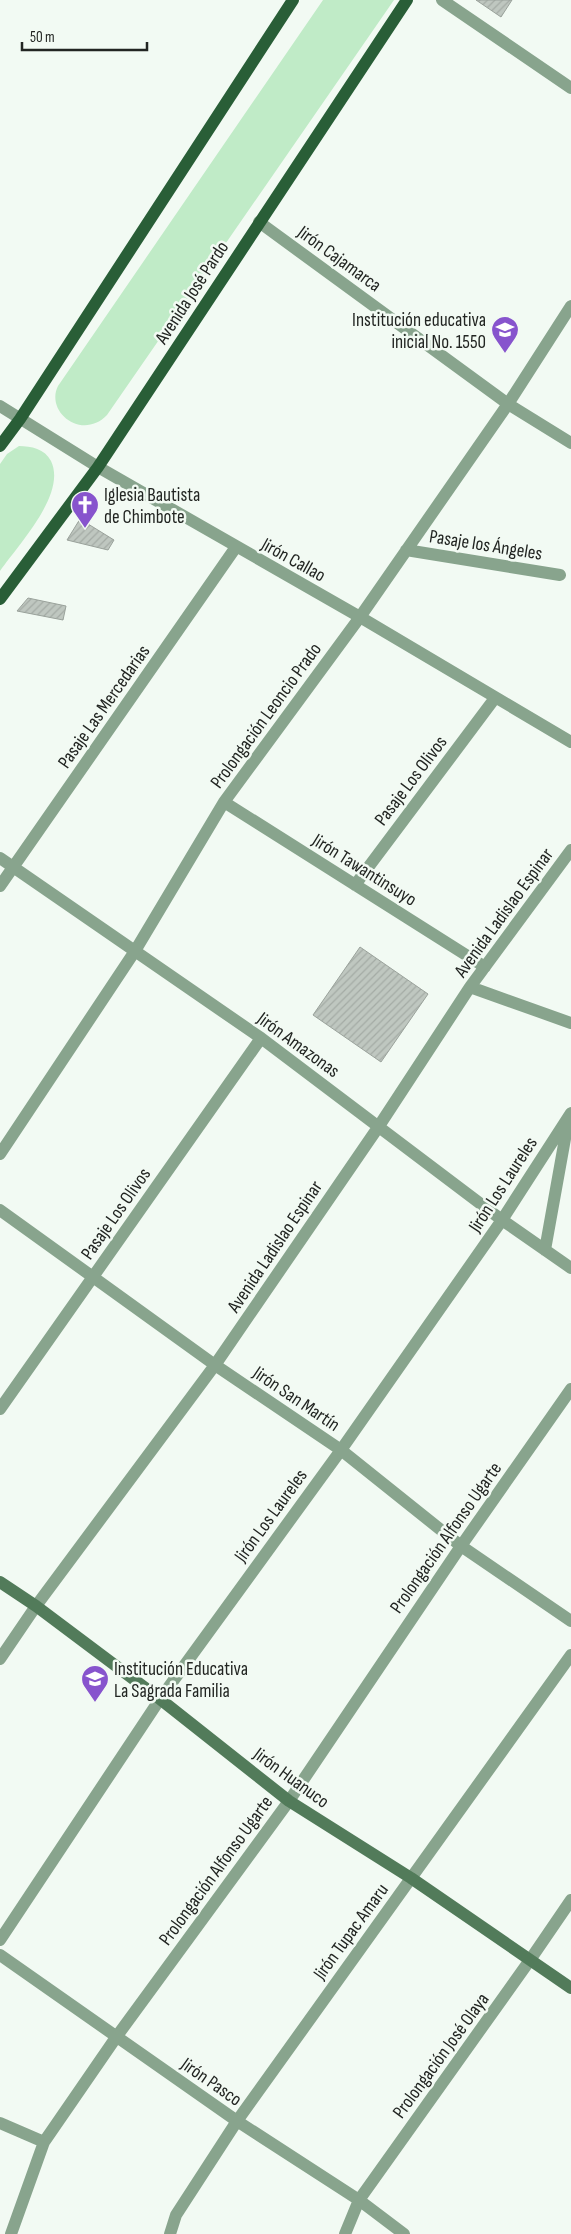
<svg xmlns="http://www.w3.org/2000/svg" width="571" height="2234" font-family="'Sofia Sans Condensed',sans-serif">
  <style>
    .park { fill: #c0ebc7 }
    .building { fill: url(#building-hatch); stroke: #9aa29b }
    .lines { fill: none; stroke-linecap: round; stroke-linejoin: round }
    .minor { stroke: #88a48d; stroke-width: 12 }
    .secondary { stroke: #527b5a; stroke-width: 12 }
    .primary { stroke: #295e37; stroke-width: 12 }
    .labels { text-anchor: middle; stroke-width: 5; stroke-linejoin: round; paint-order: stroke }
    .street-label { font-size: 19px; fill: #222522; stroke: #f2faf3 }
    .poi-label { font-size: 19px; fill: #222522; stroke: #f2faf3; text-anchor: start }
  </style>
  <defs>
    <pattern id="building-hatch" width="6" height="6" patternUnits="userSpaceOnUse" patternTransform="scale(1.25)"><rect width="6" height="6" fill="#bfc7c0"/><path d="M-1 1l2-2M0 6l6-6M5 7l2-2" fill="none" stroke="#a4aba5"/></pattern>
  </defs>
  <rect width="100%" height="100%" fill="#f2faf3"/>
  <!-- park -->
  <path class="park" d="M323 0H394L107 415C82 441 45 412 58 386Z
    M19 446C31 446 45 449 51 461 67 494 18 545 0 571V464L7 454Z"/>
  <!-- building -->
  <path class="building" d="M476 0H512L501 17Z
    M80 519 114 540 108 550 67 540Z
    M28 598 66 606 63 620 17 611Z
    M360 947 428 994 381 1062 313 1015Z"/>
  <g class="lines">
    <!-- minor -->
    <path class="minor" d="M442 0 571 88
      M259 222 508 404 571 443
      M0 406 98 467 360 617 571 742
      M406 550 560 575
      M224 802 485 967
      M0 858 261 1038 502 1220 571 1268
      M355 885 495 698
      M0 886 236 547
      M470 987 571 1023
      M0 1154 135 951 224 802 360 617 508 404 571 306
      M0 1210 215 1365 341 1450 461 1546 571 1621
      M545 1250 568 1122
      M0 1409 261 1038
      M0 1659 36 1606 215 1365 379 1126 470 987 571 850
      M0 1940 160 1699 341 1450 502 1220 571 1113
      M0 1955 237 2121 359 2200 404 2234
      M0 2123 44 2142
      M11 2234 44 2142 117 2036 289 1801 461 1546 571 1389
      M170 2234 176 2215 237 2121 571 1655
      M345 2234 359 2200 530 1960 571 1900"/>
    <!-- secondary -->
    <path class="secondary" d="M0 1582 36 1606 160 1699 289 1801 411 1878 571 1988"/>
    <!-- primary -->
    <path class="primary" d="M0 446 20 419 293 0
      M0 599 98 467 407 0"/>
  </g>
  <!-- icons -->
  <defs>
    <symbol id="school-pin" viewBox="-11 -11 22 30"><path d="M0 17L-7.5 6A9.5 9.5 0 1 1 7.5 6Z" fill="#8754cd" stroke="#f2faf3"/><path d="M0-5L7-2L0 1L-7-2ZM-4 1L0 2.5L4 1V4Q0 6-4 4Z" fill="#fff"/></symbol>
    <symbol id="church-pin" viewBox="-11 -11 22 30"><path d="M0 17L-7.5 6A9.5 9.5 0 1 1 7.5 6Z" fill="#8754cd" stroke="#f2faf3"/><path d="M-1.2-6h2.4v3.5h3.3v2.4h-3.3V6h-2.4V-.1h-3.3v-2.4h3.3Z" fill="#fff"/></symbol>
  </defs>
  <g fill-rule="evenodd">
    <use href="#school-pin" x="489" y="314" width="32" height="43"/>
    <use href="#church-pin" x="69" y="489" width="32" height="43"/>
    <use href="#school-pin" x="79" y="1663" width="32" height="43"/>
  </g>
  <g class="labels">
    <!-- street labels -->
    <g class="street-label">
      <text transform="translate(340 258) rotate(36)" y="7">Jirón Cajamarca</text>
      <text transform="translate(191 292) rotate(-57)" y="7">Avenida José Pardo</text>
      <text transform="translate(486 544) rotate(9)" y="7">Pasaje los Ángeles</text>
      <text transform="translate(294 559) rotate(29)" y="7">Jirón Callao</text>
      <text transform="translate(103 706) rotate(-55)" y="7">Pasaje Las Mercedarias</text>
      <text transform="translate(265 715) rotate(-54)" y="7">Prolongación Leoncio Prado</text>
      <text transform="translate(410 780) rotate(-53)" y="7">Pasaje Los Olivos</text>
      <text transform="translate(365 869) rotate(32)" y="7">Jirón Tawantinsuyo</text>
      <text transform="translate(503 912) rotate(-54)" y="7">Avenida Ladislao Espinar</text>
      <text transform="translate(299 1044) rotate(36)" y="7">Jirón Amazonas</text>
      <text transform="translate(502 1184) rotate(-57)" y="7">Jirón Los Laureles</text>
      <text transform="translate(115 1213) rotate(-55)" y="7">Pasaje Los Olivos</text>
      <text transform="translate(274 1246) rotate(-56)" y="7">Avenida Ladislao Espinar</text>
      <text transform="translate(297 1398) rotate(34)" y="7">Jirón San Martín</text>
      <text transform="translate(270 1515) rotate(-54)" y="7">Jirón Los Laureles</text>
      <text transform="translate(445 1537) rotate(-55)" y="7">Prolongación Alfonso Ugarte</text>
      <text transform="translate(292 1777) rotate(36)" y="7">Jirón Huanuco</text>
      <text transform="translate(215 1870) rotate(-54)" y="7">Prolongación Alfonso Ugarte</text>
      <text transform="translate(350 1931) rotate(-54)" y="7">Jirón Tupac Amaru</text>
      <text transform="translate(440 2055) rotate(-54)" y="7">Prolongación José Olaya</text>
      <text transform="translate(212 2081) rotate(35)" y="7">Jirón Pasco</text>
    </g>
    <!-- poi labels -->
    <g class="poi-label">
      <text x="486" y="326" text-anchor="end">Institución educativa<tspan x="486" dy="22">inicial No. 1550</tspan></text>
      <text x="104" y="501">Iglesia Bautista<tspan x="104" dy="22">de Chimbote</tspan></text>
      <text x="114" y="1675">Institución Educativa<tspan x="114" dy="22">La Sagrada Familia</tspan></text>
    </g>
  </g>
  <!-- scale -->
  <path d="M22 42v8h125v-8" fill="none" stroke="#222522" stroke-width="2.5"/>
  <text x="30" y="42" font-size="15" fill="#222522" stroke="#f2faf3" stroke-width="4" paint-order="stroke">50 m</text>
</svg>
